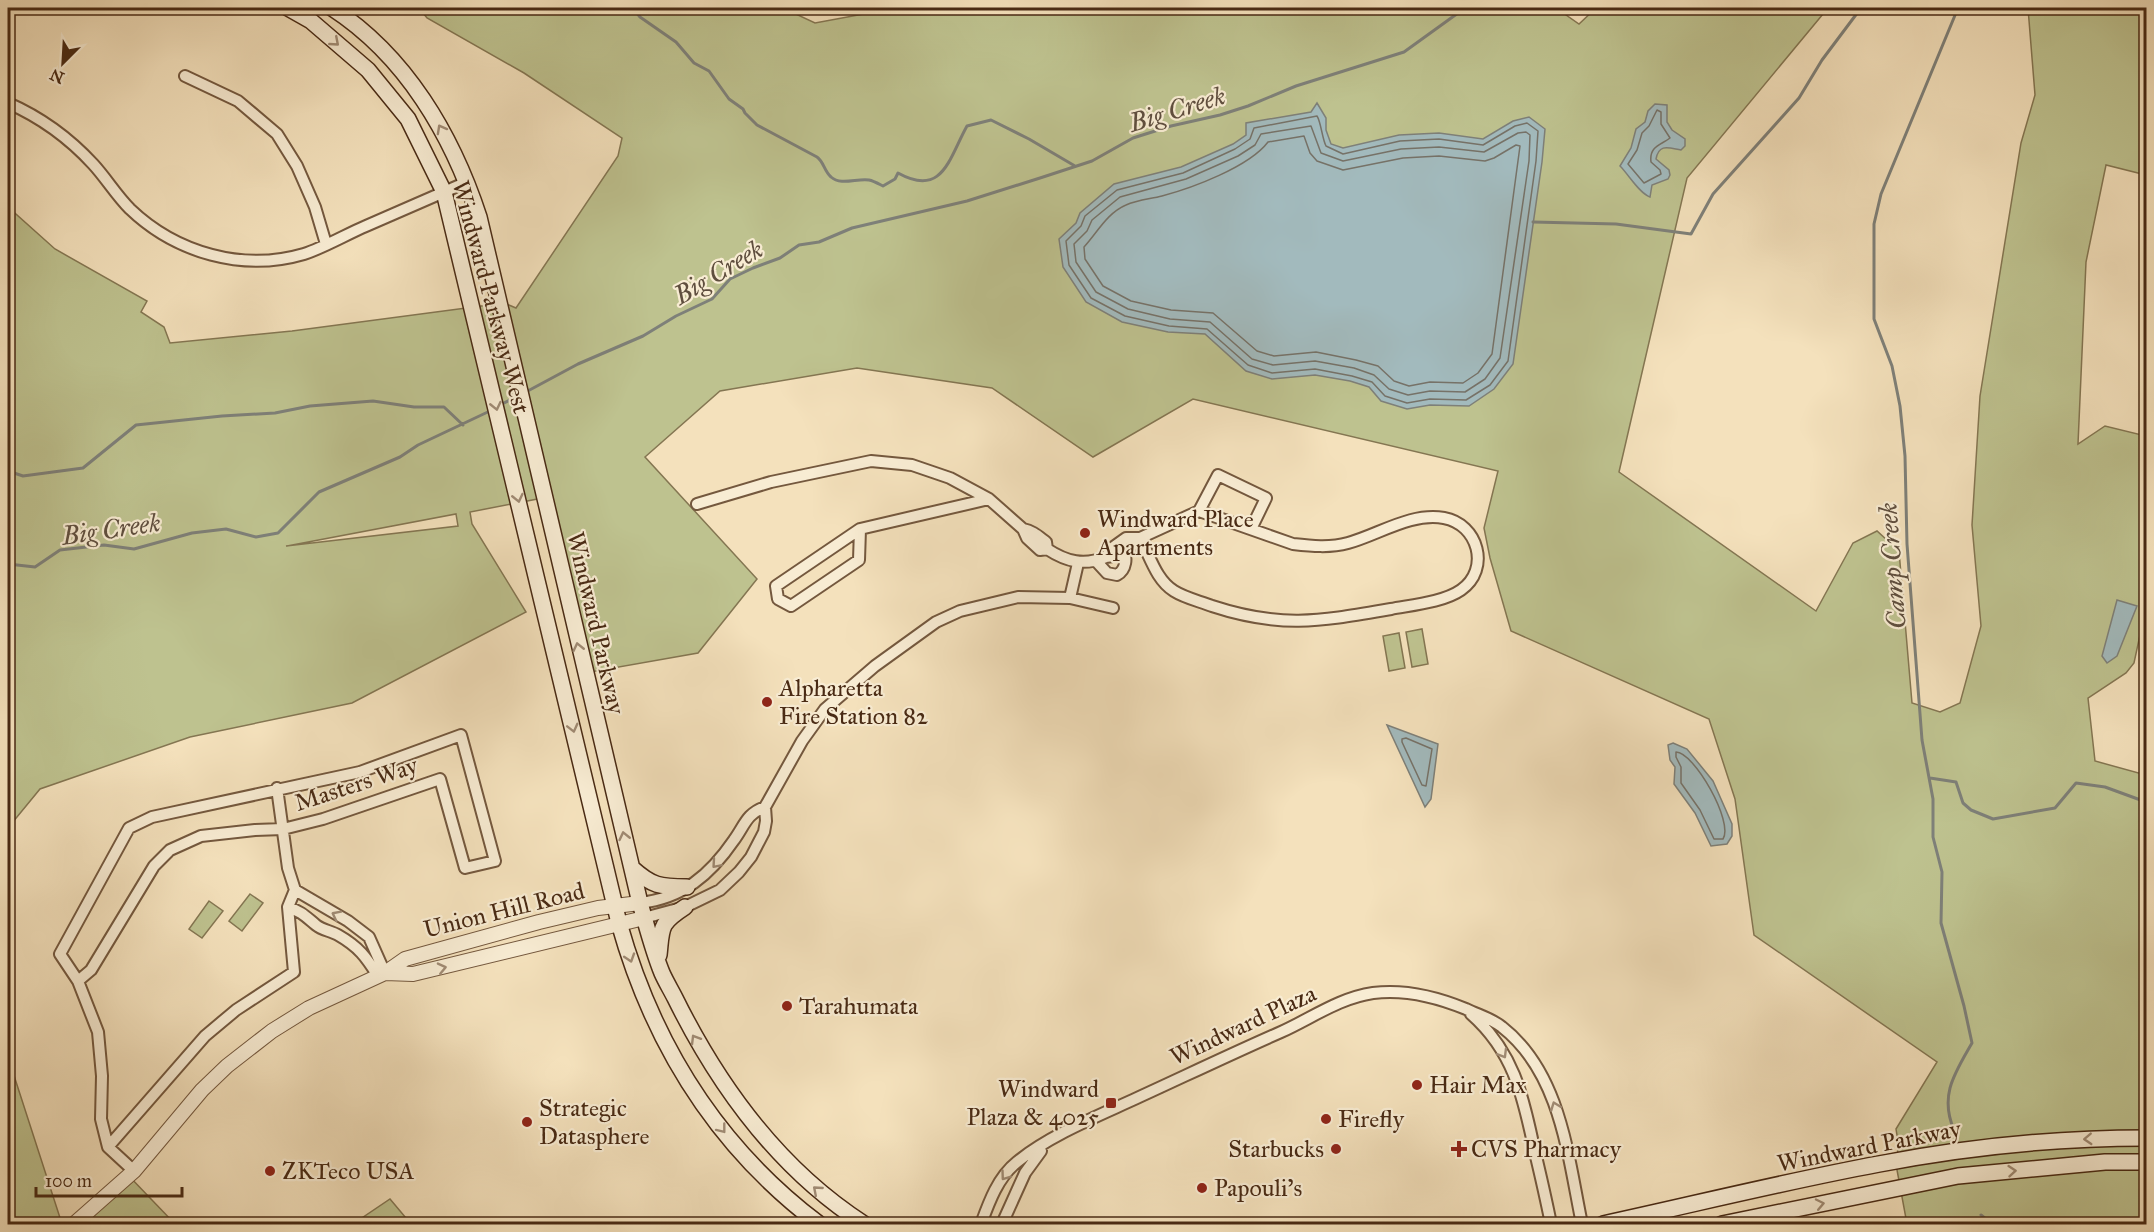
<svg xmlns="http://www.w3.org/2000/svg" width="2154" height="1232" font-family="'IM FELL Great Primer',serif">
  <style>
    .green { fill: #bec28f; stroke: #847652; stroke-width: 1.5; fill-rule: evenodd }
    .water { fill: #a2babd; stroke: #7e8079; stroke-width: 1.5 }
    .lines { fill: none; stroke-linecap: round; stroke-linejoin: round }
    .shore { stroke: #767268; stroke-width: 1.5 }
    .stream { stroke: #7e8079; stroke-width: 3 }
    .minor-casing { stroke: #74583e; stroke-width: 14 }
    .tertiary-casing { stroke: #74583e; stroke-width: 16 }
    .secondary-casing { stroke: #492a14; stroke-width: 18 }
    .minor { stroke: #f8ecd3; stroke-width: 10 }
    .tertiary { stroke: #f8ecd3; stroke-width: 14 }
    .secondary { stroke: #f8ecd3; stroke-width: 15 }
    .oneway { stroke: #a08b74 }
    .poi-dot { fill: #8f2418; stroke: #f8ecd3; stroke-width: 2 }
    .labels { text-anchor: middle; stroke-width: 4.5; stroke-linejoin: round; paint-order: stroke }
    .street-label { font-size: 24px; fill: #492a14; stroke: #f8ecd3 }
    .poi-label { font-size: 24px; fill: #492a14; stroke: #f8ecd3; text-anchor: start }
    .water-label { font-size: 26px; font-style: italic; fill: #5f4e3e; stroke: #f8ecd3 }
  </style>
  <rect width="100%" height="100%" fill="#f4e1bc"/>
  <filter id="stains"><feTurbulence type="fractalNoise" baseFrequency=".00333" numOctaves="4"/><feColorMatrix values="0 0 0 0 .2 0 0 0 0 .09 0 0 0 0 .02 0 0 0 .5 -.17"/></filter>
  <radialGradient id="worn" r=".72"><stop offset=".6" stop-color="#630" stop-opacity="0"/><stop offset="1" stop-color="#630" stop-opacity=".3"/></radialGradient>
  <!-- green -->
  <path class="green" d="M419 8H783L815 23 896 8H1556L1579 24 1596 8H1828L1687 178 1619 472 1816 611 1853 543 1877 531 1899 551 1912 703 1940 712 1960 703 1981 626 1972 525 1980 396 2021 143 2035 95 2028 8H2146V175L2106 165 2086 262 2078 444 2105 426 2146 436V607L2134 663 2126 673 2088 698 2095 761 2146 775V1224H1907L1897 1170 1898 1141 1896 1129 1937 1062 1754 935 1735 799 1709 719 1511 631 1490 558 1484 528 1498 471 1193 399 1093 457 992 388 857 368 720 391 645 457 757 579 698 653 585 673 548 497 470 512 472 524 526 612 352 703 190 737 40 789 8 828V207L55 249 147 301 141 312 164 327 170 343 292 331 504 303 516 308 618 156 622 138 524 73 427 18ZM456 514 458 526 286 546H287Z
    M1422 629 1428 664 1412 667 1406 632Z
    M1399 633 1405 668 1389 671 1383 636Z
    M250 894 263 903 242 931 229 921Z
    M209 901 223 911 202 938 189 929Z
    M8 1057 62 1224H8Z
    M127 1174 175 1224H70Z
    M390 1199 411 1224H353Z"/>
  <!-- water -->
  <path class="water" d="M1317 103 1326 118V130L1331 144 1343 148 1399 135 1439 133 1483 139 1513 121 1529 117 1545 129 1542 162 1513 364 1494 389 1469 406 1430 405 1407 409 1381 401 1369 387 1350 381 1315 375 1272 379 1246 371 1205 334 1168 332 1122 322 1086 302 1063 267 1059 239 1076 223 1080 213 1114 184 1181 167 1233 144 1246 135V123L1311 112Z
    M1655 104 1667 105V122L1672 130 1685 139V146L1681 150C1669 148 1659 143 1656 159L1669 170 1670 175 1668 179 1652 185 1650 197C1639 193 1629 175 1620 166L1631 148 1636 129 1645 122 1648 111Z
    M2117 600 2137 606 2117 656 2107 663 2102 656Z
    M1387 725 1438 744 1431 799 1425 807Z
    M1673 743 1687 749 1713 781 1732 824V836L1727 844 1711 846 1695 813 1674 784 1675 767 1670 760 1668 745Z"/>
  <g class="lines">
    <!-- shore -->
    <path class="shore" d="M1657 110 1661 112V124L1670 138C1661 145 1649 146 1651 162L1660 170 1661 174 1644 183 1628 164 1637 150 1642 133 1649 126Z
      M1317 116C1321 122 1322 138 1326 146L1343 154 1400 141 1439 139 1483 145 1515 126 1527 123 1538 131 1536 161 1508 361 1490 385 1466 400 1430 399 1407 403 1385 396 1372 382 1352 376 1315 369 1272 373 1248 365 1207 329 1169 326 1125 316 1091 298 1069 265 1066 241 1081 226 1085 216 1117 190 1183 173 1235 149 1250 139 1254 128Z
      M1311 126 1321 153 1343 161 1401 149 1439 147 1484 152 1518 133 1526 132 1530 135 1529 161 1500 358 1485 379 1465 392 1430 391 1408 395 1389 389 1374 375 1354 368 1315 361 1273 365 1252 359 1210 322 1170 319 1128 309 1096 292 1076 262 1074 244 1087 231 1092 220 1120 197 1186 179 1238 156 1255 145 1261 134Z
      M1304 136 1310 153 1317 161 1343 170 1403 158 1439 156 1485 161 1494 158 1516 145 1520 146 1492 354 1478 373 1463 383 1430 382 1409 386 1394 381 1378 366 1356 360 1316 352 1274 356 1257 351 1213 313 1171 310 1131 301 1103 286 1085 259 1084 247C1097 233 1107 213 1126 205 1137 200 1150 199 1162 196 1192 188 1249 167 1268 142Z
      M1406 738 1432 749 1426 786 1422 785 1402 742V739Z
      M1676 752C1694 752 1734 822 1723 839H1714L1700 810 1681 783V767L1676 757Z"/>
    <!-- stream -->
    <path class="stream" d="M633 8 640 17 676 42 694 63 709 71 729 99 743 109 745 113 757 125 817 157C824 162 824 171 831 177 841 186 857 178 869 180 874 181 879 184 883 186L895 179 898 173C943 198 949 158 967 126L991 120 1029 139 1075 166
      M1533 222 1616 224 1691 234 1713 194 1799 98 1822 60 1861 8
      M524 393 578 364 643 336 676 316 712 299 730 279 753 268 780 258 799 245 819 242 852 228 967 201 1040 178 1092 161 1133 138 1171 126 1220 115 1248 106 1296 86 1404 52 1465 8
      M500 405 516 397
      M8 471 23 476 83 468 136 425 222 416 275 413 310 406 373 401 414 407H444L463 425
      M8 564 35 567 60 550 104 545 134 549 192 533 226 529 256 537 278 533 319 492 400 457 418 445 492 410
      M1930 778 1956 782 1963 803 1971 810 1993 819 2055 808 2076 783 2105 787 2146 802
      M1954 1130C1939 1095 1955 1073 1972 1043L1964 1006 1941 923 1942 872 1933 837V799L1922 740 1907 544 1905 456 1900 406 1892 366 1874 319V224L1881 194 1958 8
      M1981 1215 1992 1224"/>
    <defs>
      <path id="minor" d="M185 76 238 101 277 134 297 166 315 207 326 244
        M8 103C40 117 69 138 93 164 106 178 116 195 130 209 176 253 243 272 304 254 323 248 347 234 366 226 400 211 433 197 467 182
        M697 504 771 482 871 461 912 465 950 478 989 499 1023 529
        M1199 511 1293 544C1311 546 1330 548 1348 543 1378 535 1411 512 1444 518 1478 524 1491 569 1461 590 1444 602 1412 605 1391 609 1321 621 1282 629 1212 606 1199 601 1185 598 1174 591 1156 580 1150 556 1140 538Z
        M1199 511 1218 475 1266 498 1251 529
        M860 529 859 560 791 606 778 599 776 586Z
        M860 529 989 499
        M1023 529C1033 531 1038 536 1046 542L1047 549 1040 550 1027 538Z
        M1126 538H1140C1130 549 1121 556 1106 557L1112 548Z
        M1047 549C1067 562 1084 566 1106 557
        M1096 561 1107 573 1117 575C1126 570 1128 557 1122 549
        M1070 598 1078 563
        M295 890 348 921 369 937 385 973
        M640 903C683 898 710 875 734 840 745 825 746 814 765 807
        M288 907C302 912 305 916 316 925 322 930 331 931 338 935 359 947 366 957 378 976
        M644 918 685 907 720 890 739 872 751 857 764 832 766 821 765 807 802 741 825 709 875 666 936 622 960 611 1018 597 1070 598 1113 608
        M78 981 91 970 154 866 170 850 201 836 255 830 283 829 323 819 440 779 465 868 495 861 461 735 360 772 152 817 129 828 60 954 78 981 98 1032 102 1076 101 1119 108 1147 134 1171
        M1471 1014C1513 1051 1523 1095 1534 1148 1540 1173 1546 1199 1551 1224
        M108 1147 205 1036 236 1010 294 972 288 907 295 890 288 868 277 788
        M981 1224C989 1202 998 1177 1017 1162 1050 1135 1098 1116 1137 1098 1185 1076 1233 1053 1281 1032 1312 1018 1339 998 1373 993 1404 989 1437 997 1466 1009 1478 1015 1491 1018 1502 1027 1561 1073 1568 1157 1582 1224
        M1002 1224 1025 1173 1041 1151"/>
      <path id="tertiary" d="M385 973 413 974 644 918
        M74 1224 134 1171 202 1090 227 1066 272 1031 309 1008 385 973 405 959 539 922 598 908 640 903"/>
      <path id="secondary" d="M288 8 311 21 368 70 408 119 444 192 619 923C653 1044 718 1148 819 1224
        M332 8C406 56 452 135 479 217L640 903C647 927 653 951 662 973 666 982 671 990 675 998 719 1087 780 1170 864 1224
        M632 868C652 886 660 887 687 887
        M659 955C662 927 659 924 685 907
        M1603 1224C1695 1204 1787 1181 1879 1164 1967 1147 2057 1138 2146 1138
        M1722 1224 1958 1176 2105 1162H2146"/>
    </defs>
    <!-- minor casing -->
    <use href="#minor" class="minor-casing"/>
    <!-- tertiary casing -->
    <use href="#tertiary" class="tertiary-casing"/>
    <!-- secondary casing -->
    <use href="#secondary" class="secondary-casing"/>
    <!-- minor -->
    <use href="#minor" class="minor"/>
    <!-- tertiary -->
    <use href="#tertiary" class="tertiary"/>
    <!-- secondary -->
    <use href="#secondary" class="secondary"/>
  </g>
  <!-- one-way arrows -->
  <defs><path id="oneway-chevron" d="M-2-3.5L2.5 0L-2 3.5" fill="none" stroke-width="1.6" stroke-linecap="round" stroke-linejoin="round" transform="scale(1.5)"/></defs>
  <g class="oneway">
    <use href="#oneway-chevron" transform="translate(335 42) rotate(41)"/>
    <use href="#oneway-chevron" transform="translate(441 129) rotate(-119)"/>
    <use href="#oneway-chevron" transform="translate(496 406) rotate(77)"/>
    <use href="#oneway-chevron" transform="translate(518 498) rotate(77)"/>
    <use href="#oneway-chevron" transform="translate(578 647) rotate(-103)"/>
    <use href="#oneway-chevron" transform="translate(573 728) rotate(76)"/>
    <use href="#oneway-chevron" transform="translate(624 836) rotate(-103)"/>
    <use href="#oneway-chevron" transform="translate(716 864) rotate(131)"/>
    <use href="#oneway-chevron" transform="translate(336 915) rotate(-153)"/>
    <use href="#oneway-chevron" transform="translate(630 958) rotate(72)"/>
    <use href="#oneway-chevron" transform="translate(442 968) rotate(-13)"/>
    <use href="#oneway-chevron" transform="translate(695 1039) rotate(-121)"/>
    <use href="#oneway-chevron" transform="translate(1503 1054) rotate(59)"/>
    <use href="#oneway-chevron" transform="translate(1555 1106) rotate(-111)"/>
    <use href="#oneway-chevron" transform="translate(722 1129) rotate(52)"/>
    <use href="#oneway-chevron" transform="translate(2088 1139) rotate(177)"/>
    <use href="#oneway-chevron" transform="translate(2012 1171) rotate(-5)"/>
    <use href="#oneway-chevron" transform="translate(1005 1176) rotate(126)"/>
    <use href="#oneway-chevron" transform="translate(817 1190) rotate(-139)"/>
    <use href="#oneway-chevron" transform="translate(1820 1204) rotate(-12)"/>
  </g>
  <!-- markers -->
  <g class="poi-dot">
    <circle cx="1085" cy="533" r="6"/>
    <circle cx="767" cy="702" r="6"/>
    <circle cx="787" cy="1006" r="6"/>
    <circle cx="1417" cy="1085" r="6"/>
    <rect x="1105" y="1097" width="12" height="12" rx="3"/>
    <circle cx="1326" cy="1119" r="6"/>
    <circle cx="527" cy="1122" r="6"/>
    <circle cx="1336" cy="1149" r="6"/>
    <path d="M1456 1140h6v6h6v6h-6v6h-6v-6h-6v-6h6z"/>
    <circle cx="270" cy="1171" r="6"/>
    <circle cx="1202" cy="1188" r="6"/>
  </g>
  <g class="labels">
    <!-- street labels -->
    <g class="street-label">
      <text transform="translate(491 297) rotate(75)" y="8">Windward Parkway West</text>
      <text transform="translate(596 623) rotate(77)" y="8">Windward Parkway</text>
      <text transform="translate(356 784) rotate(-18)" y="8">Masters Way</text>
      <text transform="translate(504 910) rotate(-14)" y="8">Union Hill Road</text>
      <text transform="translate(1243 1025) rotate(-25)" y="8">Windward Plaza</text>
      <text transform="translate(1869 1146) rotate(-11)" y="8">Windward Parkway</text>
    </g>
    <!-- poi labels -->
    <g class="poi-label">
      <text x="1097" y="527">Windward Place<tspan x="1097" dy="28">Apartments</tspan></text>
      <text x="779" y="696">Alpharetta<tspan x="779" dy="28">Fire Station 82</tspan></text>
      <text x="799" y="1014">Tarahumata</text>
      <text x="1429" y="1093">Hair Max</text>
      <text x="1099" y="1097" text-anchor="end">Windward<tspan x="1099" dy="28">Plaza &amp; 4025</tspan></text>
      <text x="539" y="1116">Strategic<tspan x="539" dy="28">Datasphere</tspan></text>
      <text x="1338" y="1127">Firefly</text>
      <text x="1324" y="1157" text-anchor="end">Starbucks</text>
      <text x="1471" y="1157">CVS Pharmacy</text>
      <text x="282" y="1179">ZKTeco USA</text>
      <text x="1214" y="1196">Papouli's</text>
    </g>
    <!-- water labels -->
    <g class="water-label">
      <text transform="translate(1177 109) rotate(-17)" y="9">Big Creek</text>
      <text transform="translate(718 272) rotate(-31)" y="9">Big Creek</text>
      <text transform="translate(111 529) rotate(-8)" y="9">Big Creek</text>
      <text transform="translate(1892 566) rotate(-94)" y="9">Camp Creek</text>
    </g>
  </g>
  <!-- margin -->
  <rect width="2154" height="1232" fill="none" stroke="#f4e1bc" stroke-width="30"/>
  <rect x="9" y="9" width="2136" height="1214" fill="none" stroke="#492a14" stroke-width="3"/>
  <rect x="15" y="15" width="2124" height="1202" fill="none" stroke="#492a14" stroke-width="1.5"/>
  <!-- north arrow -->
  <g transform="translate(63 63) rotate(204)" stroke="#f8ecd3" stroke-width="4.5" paint-order="stroke">
  <path d="M0-4.5L10 22L0 15L-10 22Z" fill="#492a14"/>
  <text y="-9" font-size="16" font-weight="bold" text-anchor="middle" fill="#492a14">N</text>
  </g>
  <!-- scale -->
  <path d="M36 1187v9h146v-9" fill="none" stroke="#492a14" stroke-width="3"/>
  <text x="45" y="1187" font-size="18" fill="#492a14" stroke="#f8ecd3" stroke-width="4.5" paint-order="stroke">100 m</text>
  <rect width="100%" height="100%" filter="url(#stains)"/>
  <rect width="100%" height="100%" fill="url(#worn)"/>
</svg>
